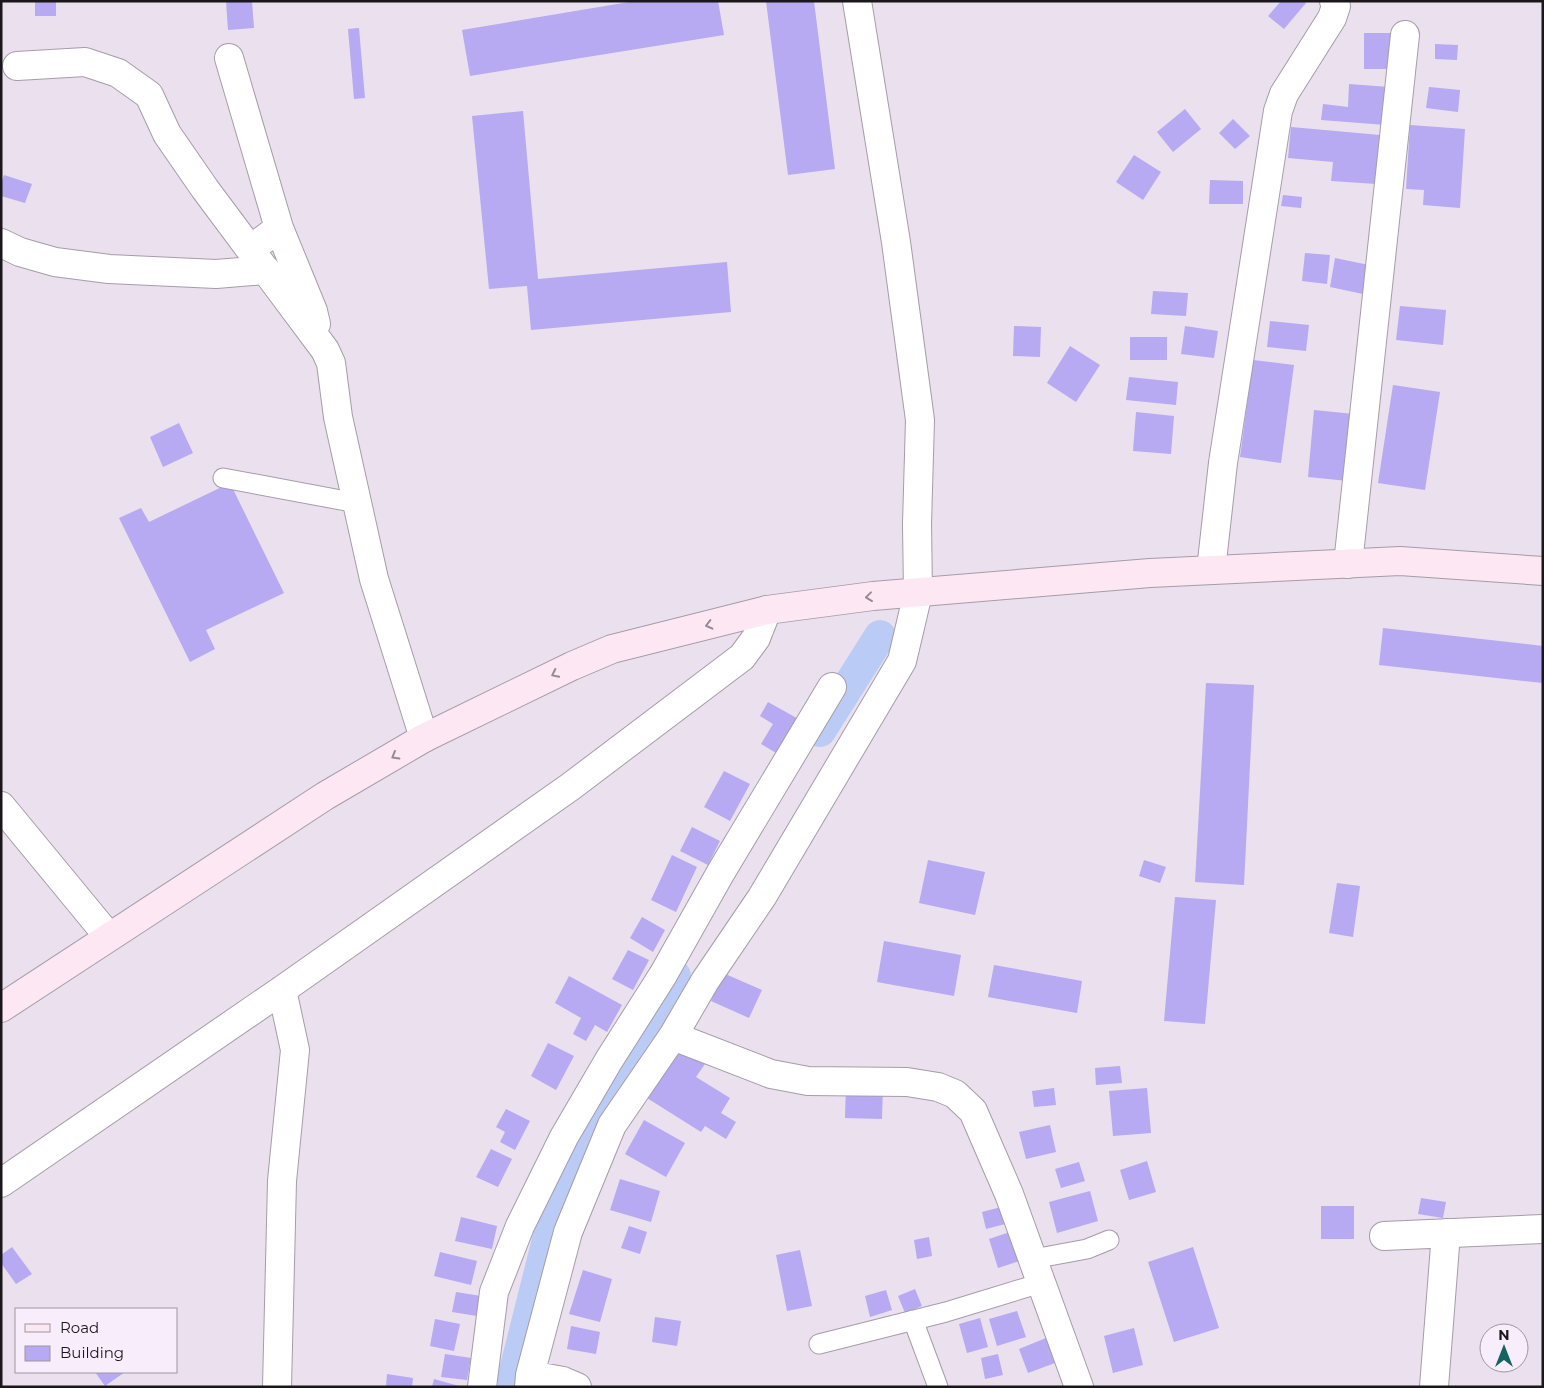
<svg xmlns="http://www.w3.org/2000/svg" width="1544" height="1388" font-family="Montserrat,sans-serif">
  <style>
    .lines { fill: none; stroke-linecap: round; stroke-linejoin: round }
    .canal { stroke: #baccf6; stroke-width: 32 }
    .building { fill: #b7a9f2 }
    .lane-casing { stroke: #a69ca9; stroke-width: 21 }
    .street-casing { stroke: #a69ca9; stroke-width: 30 }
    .secondary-casing { stroke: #a69ca9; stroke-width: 30 }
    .lane { stroke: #fff; stroke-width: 19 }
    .street { stroke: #fff; stroke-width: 28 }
    .secondary { stroke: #fce7f3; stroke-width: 28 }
    .oneway { stroke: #968992 }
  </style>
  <rect width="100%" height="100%" fill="#eae0ee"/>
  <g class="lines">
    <!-- canal -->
    <path class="canal" d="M820 731 880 636
      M514 1387V1375L557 1204 634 1052 675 976"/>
  </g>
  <!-- building -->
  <path class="building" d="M35 1H56V16H35Z
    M226 1H252L254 28 228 30Z
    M635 1H718L724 35 470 76 462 30Z
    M766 1H814L835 169 788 175Z
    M1281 1H1303L1306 3 1284 29 1268 16Z
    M359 28 365 98 354 99 348 29Z
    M1364 33H1398V69H1364Z
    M1435 44 1458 45 1457 60 1435 59Z
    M1349 84 1389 87 1386 125 1321 120 1323 104 1348 107Z
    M1429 87 1460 90 1458 112 1426 108Z
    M1185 109 1201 129 1173 152 1157 132Z
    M523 111 538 279 727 262 731 312 531 330 527 286 489 289 472 116Z
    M1233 119 1250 136 1235 149 1219 133Z
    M1410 125 1465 129 1460 208 1423 205 1424 190 1406 189Z
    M1291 127 1380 135 1376 184 1331 181 1333 162 1288 158Z
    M1134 155 1161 172 1143 200 1116 182Z
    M4 175 32 184 25 203 1 196V184Z
    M1210 180 1243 181V204H1209Z
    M1283 195 1302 197 1301 208 1281 206Z
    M1305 253 1330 255 1327 284 1302 281Z
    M1335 258 1369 265 1363 294 1330 287Z
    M1153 291 1188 293 1186 316 1151 314Z
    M1400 306 1446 310 1443 345 1396 340Z
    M1270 321 1309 325 1306 351 1267 347Z
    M1014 326 1041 327 1040 357 1013 356Z
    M1185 326 1218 331 1214 358 1181 354Z
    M1130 337H1167V360H1130Z
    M1070 346 1100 365 1076 402 1047 383Z
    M1253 360 1294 365 1281 463 1240 457Z
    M1129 377 1178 382 1176 405 1126 400Z
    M1393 385 1440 392 1425 490 1378 483Z
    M1314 410 1354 414 1348 481 1308 477Z
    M1136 412 1174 416 1171 454 1133 451Z
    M179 423 193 453 163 467 150 437Z
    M230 483 284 593 206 630 215 649 190 662 119 518 141 508 149 522Z
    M1383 628 1543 646V683L1379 665Z
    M1206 683 1254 685 1244 885 1195 882Z
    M768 702 802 721 781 756 761 744 773 724 760 716Z
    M724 771 750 784 730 821 704 807Z
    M692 827 720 841 708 865 680 851Z
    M672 855 697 867 676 912 651 900Z
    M928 860 985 872 975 915 919 903Z
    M1144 860 1166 867 1160 883 1139 876Z
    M1337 883 1360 886 1353 937 1329 933Z
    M1175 897 1216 900 1205 1024 1164 1021Z
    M642 917 665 930 653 952 630 938Z
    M884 941 961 955 954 996 877 982Z
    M628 950 649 960 633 990 612 979Z
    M994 965 1082 981 1077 1013 988 997Z
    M723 973 762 990 749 1018 711 1001Z
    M569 976 622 1005 607 1032 595 1025 586 1041 573 1034 581 1018 555 1003Z
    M548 1043 574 1056 556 1090 531 1076Z
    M679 1048 705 1064 696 1077 730 1098 721 1113 736 1122 726 1139 705 1126 701 1132 647 1098Z
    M1120 1066 1122 1083 1096 1085 1095 1068Z
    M846 1085 883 1086 882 1119 845 1118Z
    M1054 1088 1056 1105 1034 1107 1032 1091Z
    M1147 1088 1151 1133 1113 1136 1109 1091Z
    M506 1109 530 1121 515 1150 500 1142 505 1132 496 1127Z
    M644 1120 685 1143 666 1177 625 1154Z
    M1050 1125 1056 1152 1026 1159 1019 1132Z
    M491 1149 512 1159 498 1187 476 1177Z
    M1147 1161 1156 1192 1129 1200 1120 1170Z
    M1079 1162 1085 1181 1061 1188 1055 1169Z
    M620 1179 660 1191 651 1222 610 1210Z
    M1090 1191 1098 1221 1057 1233 1049 1202Z
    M1421 1198 1446 1202 1443 1218 1418 1214Z
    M1005 1206 1009 1223 986 1229 982 1212Z
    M1321 1206H1354V1239H1321Z
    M461 1217 497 1226 492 1249 455 1241Z
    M629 1226 647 1232 640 1254 621 1248Z
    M1013 1231 1023 1260 998 1268 989 1239Z
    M929 1237 932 1256 917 1259 914 1240Z
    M12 1247 32 1274 16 1284 1 1263V1255Z
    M1193 1247 1219 1328 1174 1342 1148 1262Z
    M800 1250 812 1306 787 1311 776 1255Z
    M440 1252 477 1261 471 1285 434 1276Z
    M583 1270 612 1279 600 1322 569 1314Z
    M915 1289 922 1306 905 1313 898 1296Z
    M886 1290 892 1310 870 1317 865 1296Z
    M456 1292 481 1296 477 1316 452 1312Z
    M1017 1311 1026 1337 997 1346 989 1319Z
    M655 1317 681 1321 677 1346 652 1342Z
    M980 1318 988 1347 967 1353 959 1324Z
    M435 1319 460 1324 454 1351 430 1346Z
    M571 1326 600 1332 596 1354 567 1349Z
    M1134 1328 1143 1365 1113 1373 1104 1336Z
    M1046 1338 1055 1363 1028 1373 1019 1349Z
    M445 1354 471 1358 467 1380 441 1377Z
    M998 1354 1003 1375 985 1379 981 1358Z
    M95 1372H125L105 1386Z
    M387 1374 413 1378 412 1387H386Z
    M434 1379 459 1386 458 1387H432Z"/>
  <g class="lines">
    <defs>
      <path id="lane" d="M223 478 357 503
        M1033 1259 1087 1249 1109 1240
        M913 1320 938 1387
        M819 1344 946 1312 1041 1283"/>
      <path id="street" d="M229 58 279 228 251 249
        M17 66 85 62 118 73 149 95 167 134 205 189 325 350 331 363 338 417 374 579 424 738
        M279 228 313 311 316 324
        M1 243 20 252 55 262 109 269 216 274 266 270
        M1348 564 1405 35
        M1211 570 1223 463 1278 111 1284 94 1332 18 1336 6 1334 1
        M1 806 109 937
        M673 1036 771 1074 808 1081 907 1082 938 1087 955 1094 973 1111 1009 1194 1079 1387
        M1 1183 282 990 570 787 742 657 756 638 767 610
        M1384 1236 1543 1229
        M530 1375 563 1381 577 1387
        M277 1387 282 1181 295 1050 282 990
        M482 1387 494 1292 520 1226 564 1137 609 1060 663 975 721 872 832 687
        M529 1387 530 1375 568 1232 612 1125 673 1036 705 981 762 897 902 661 918 593 917 524 920 420 896 242 857 1
        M1434 1387 1446 1233"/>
      <path id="secondary" d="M1 1008 325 796 424 738 572 666 612 649 767 610 873 596 1150 573 1400 561 1543 571"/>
    </defs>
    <!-- lane casing -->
    <use href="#lane" class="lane-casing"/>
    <!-- street casing -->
    <use href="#street" class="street-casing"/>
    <!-- secondary casing -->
    <use href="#secondary" class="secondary-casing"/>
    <!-- lane -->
    <use href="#lane" class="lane"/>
    <!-- street -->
    <use href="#street" class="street"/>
    <!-- secondary -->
    <use href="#secondary" class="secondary"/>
  </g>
  <!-- one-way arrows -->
  <defs><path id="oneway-chevron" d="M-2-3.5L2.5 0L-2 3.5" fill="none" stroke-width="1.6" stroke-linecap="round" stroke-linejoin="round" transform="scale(1.25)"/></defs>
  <g class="oneway">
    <use href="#oneway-chevron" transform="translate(869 597) rotate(173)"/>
    <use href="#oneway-chevron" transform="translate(709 625) rotate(166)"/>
    <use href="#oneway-chevron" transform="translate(555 674) rotate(154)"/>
    <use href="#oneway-chevron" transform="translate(395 756) rotate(150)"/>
  </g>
  <!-- border -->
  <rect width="1544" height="1388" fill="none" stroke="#1a161b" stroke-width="5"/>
  <!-- legend -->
  <rect x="15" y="1308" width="162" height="65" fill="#f8edfb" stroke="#9f97a1"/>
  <rect x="25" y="1324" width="25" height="8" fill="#fce7f3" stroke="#9f97a1"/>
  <text x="60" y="1333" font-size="15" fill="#1a161b">Road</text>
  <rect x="25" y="1346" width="25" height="15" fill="#b7a9f2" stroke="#9f97a1"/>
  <text x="60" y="1358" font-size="15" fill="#1a161b">Building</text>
  <!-- north arrow -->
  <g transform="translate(1504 1348)"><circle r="24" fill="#f8edfb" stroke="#9f97a1"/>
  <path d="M0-4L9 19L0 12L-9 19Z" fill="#166460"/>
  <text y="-8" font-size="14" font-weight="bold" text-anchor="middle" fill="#1a161b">N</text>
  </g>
</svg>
